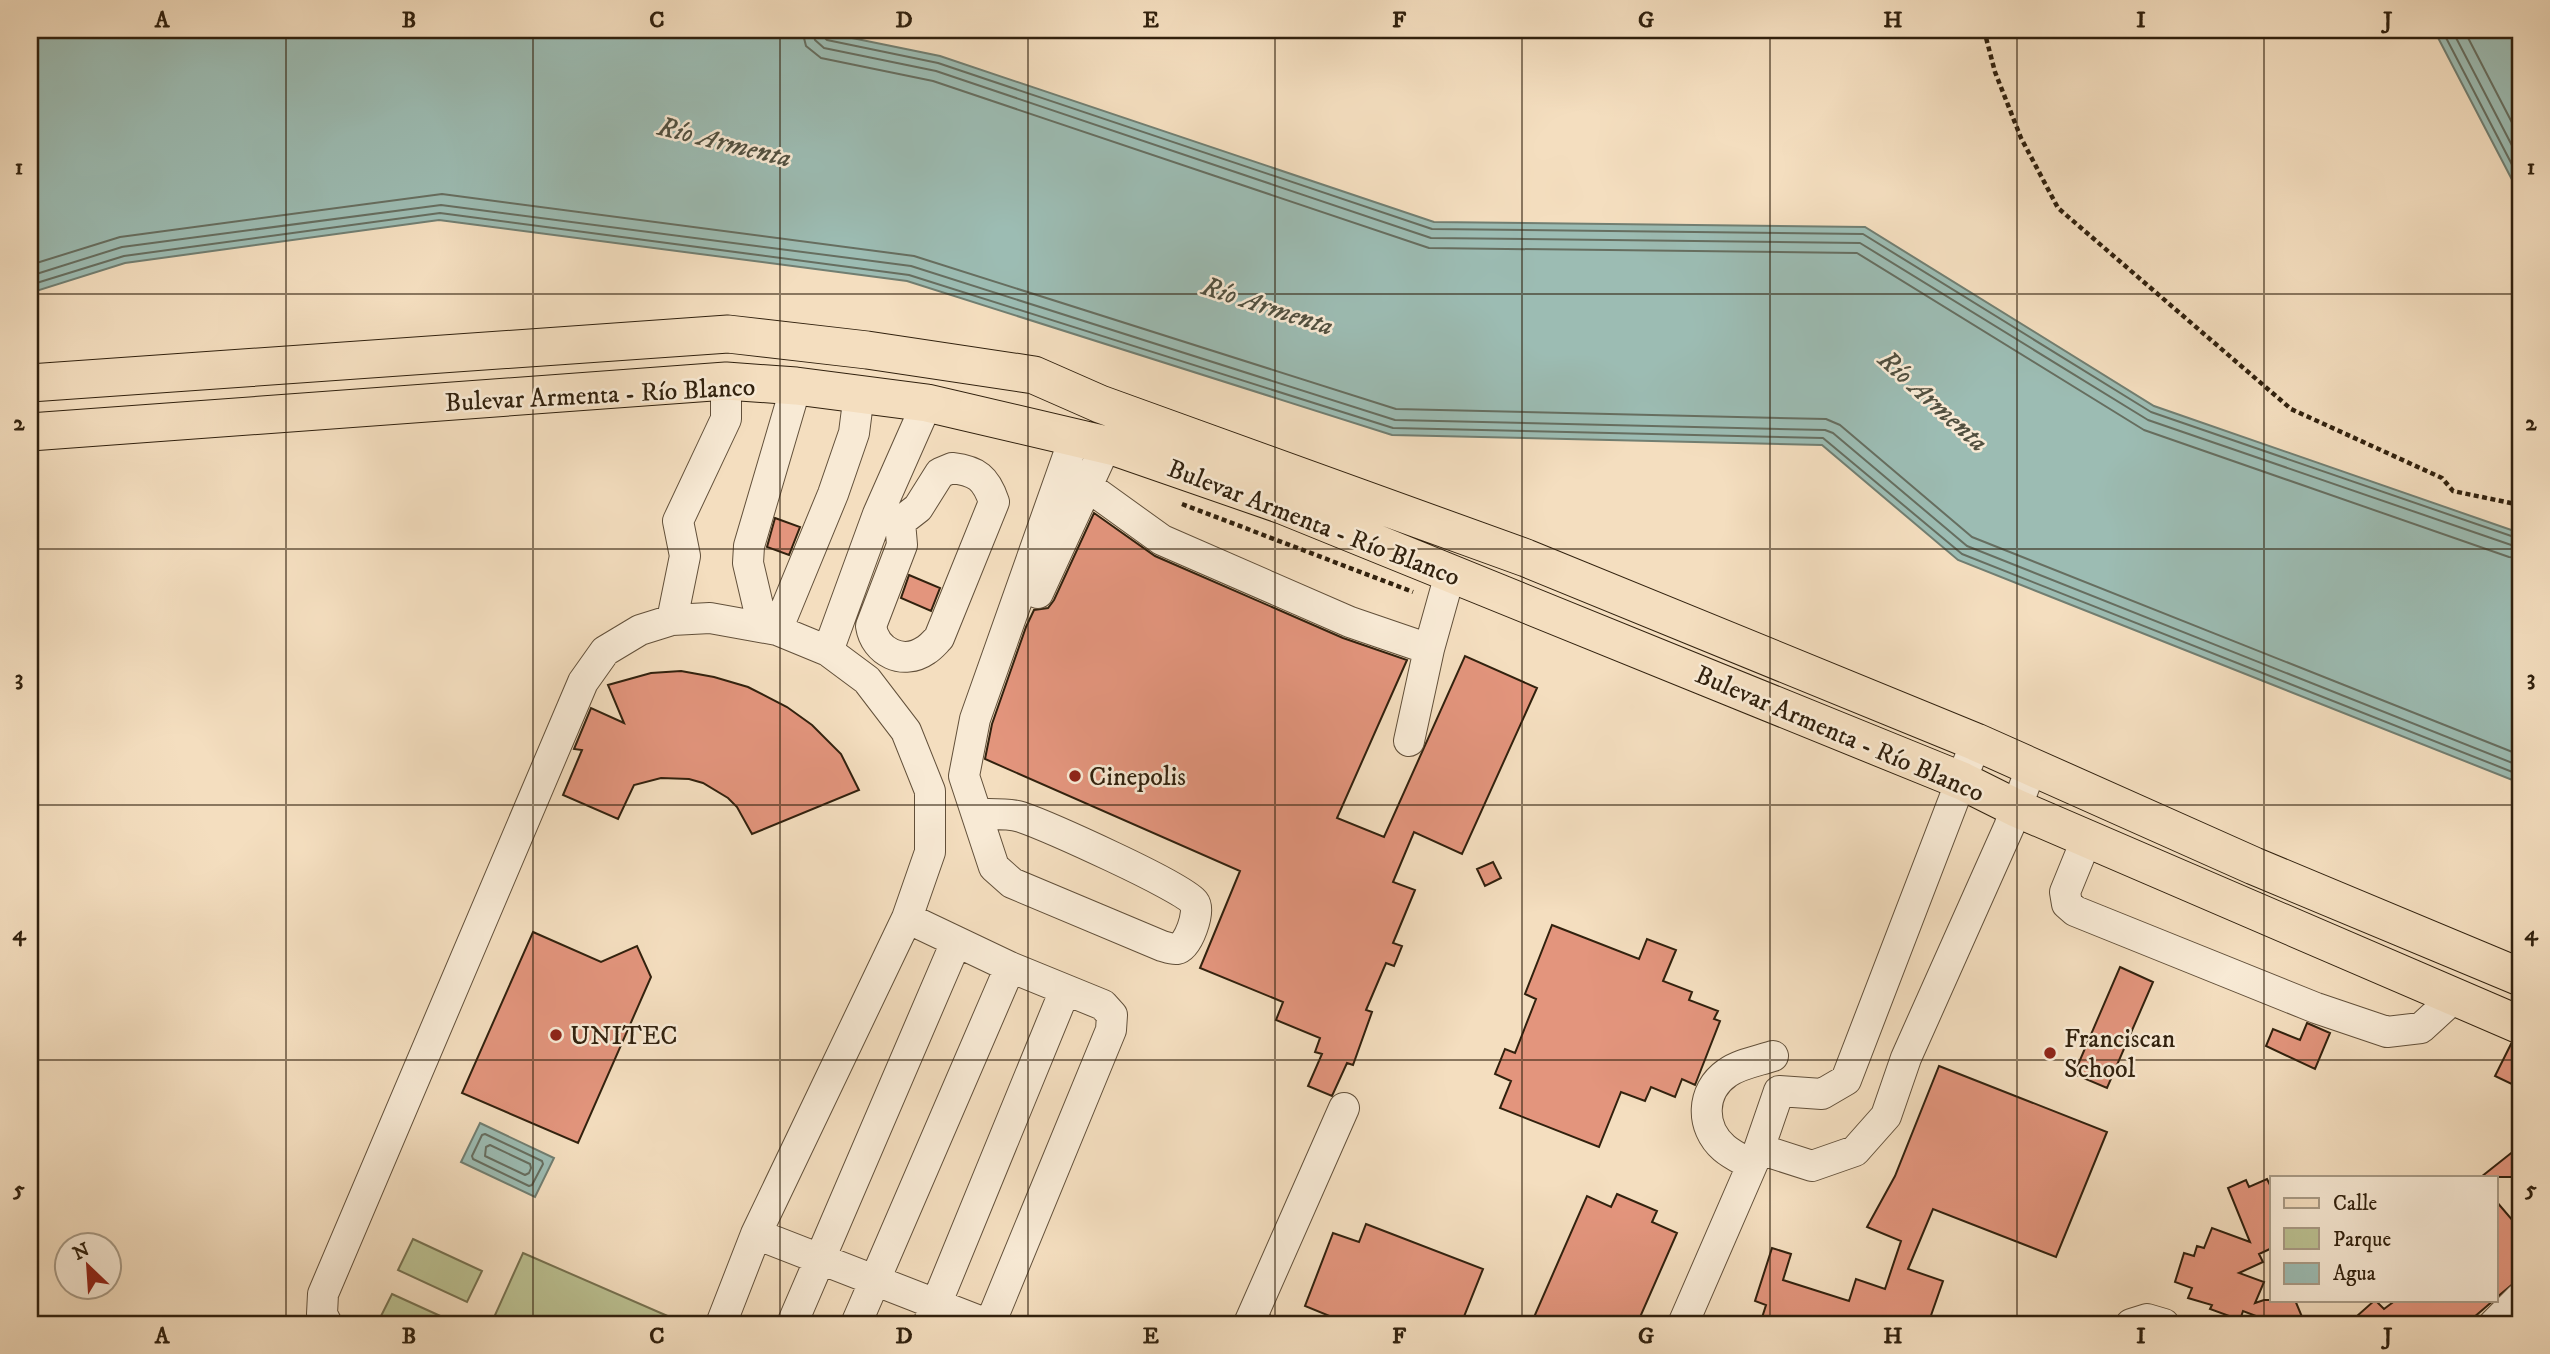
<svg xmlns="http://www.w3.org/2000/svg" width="2550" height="1354" font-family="'IM FELL DW Pica',serif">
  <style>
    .green { fill: #bbc192; stroke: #767150; stroke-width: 2 }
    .water { fill: #9cbcb3; stroke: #717e71; stroke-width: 2 }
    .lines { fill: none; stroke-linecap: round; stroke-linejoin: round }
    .shore { stroke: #666e60; stroke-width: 2 }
    .building { fill: #e3957d; stroke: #31210e; stroke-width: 2 }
    .minor-casing { stroke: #62503a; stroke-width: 32 }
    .major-casing { stroke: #31210e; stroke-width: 39 }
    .path { stroke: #31210e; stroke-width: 4.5; stroke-dasharray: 5 3.5; stroke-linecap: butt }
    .minor { stroke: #f8ead5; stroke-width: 30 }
    .major { stroke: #f4debf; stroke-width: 37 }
    .grid { fill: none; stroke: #31210e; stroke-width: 2; stroke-opacity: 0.55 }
    .poi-dot { fill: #8f2418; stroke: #f8ead5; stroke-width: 2.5 }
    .labels { text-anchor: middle; stroke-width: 5; stroke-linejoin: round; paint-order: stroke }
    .street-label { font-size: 26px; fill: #31210e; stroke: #f8ead5 }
    .poi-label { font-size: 26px; fill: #31210e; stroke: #f8ead5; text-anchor: start }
    .water-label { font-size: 28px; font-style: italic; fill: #515040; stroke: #f8ead5 }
    .neatline { fill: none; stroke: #31210e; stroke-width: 2.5 }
    .grid-label { font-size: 23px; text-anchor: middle; font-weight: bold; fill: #31210e }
  </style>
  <rect width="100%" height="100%" fill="#f4debf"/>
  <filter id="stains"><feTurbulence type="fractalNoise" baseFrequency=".00286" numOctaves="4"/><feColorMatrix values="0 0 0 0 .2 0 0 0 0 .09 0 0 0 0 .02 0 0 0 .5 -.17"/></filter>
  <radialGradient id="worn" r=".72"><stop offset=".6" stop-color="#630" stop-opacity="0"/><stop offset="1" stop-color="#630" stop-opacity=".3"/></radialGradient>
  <!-- green -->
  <path class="green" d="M413 1239 482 1271 467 1302 398 1270Z
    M523 1253 686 1324H491Z
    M392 1294 458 1324H377Z"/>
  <!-- water -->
  <path class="water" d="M30 30H813L940 56 1434 222 1865 227 2154 406 2520 533V783L1958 560 1822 445 1392 435 907 281 439 220 125 263 30 293Z
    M2434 30H2520V195Z
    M480 1123 554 1158 535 1197 461 1162Z"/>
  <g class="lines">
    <!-- shore -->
    <path class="shore" d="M802 30 806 46 821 58 933 81 1429 248 1857 253 2144 430 2509 557 2520 558
      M813 30 815 40 824 48 936 71 1431 238 1860 243 2148 420 2520 548
      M822 30 823 36 827 40 938 63 1432 229 1863 234 2151 412 2520 539
      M2442 30 2520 180
      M2452 30 2520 161
      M2464 30 2520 138
      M30 265 120 237 442 194 914 256 1396 409 1826 419 1840 425 1972 537 2520 755
      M30 276 122 247 441 205 911 266 1395 420 1825 430 1833 433 1967 546 2520 766
      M30 285 124 256 440 213 909 275 1393 428 1823 438 1962 554 2520 775
      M485 1134 542 1161 543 1164 532 1185 529 1186 473 1159 472 1156 482 1135Z
      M490 1145 530 1164 531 1168 529 1173 525 1175 485 1156 486 1147Z"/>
  </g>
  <!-- building -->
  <path class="building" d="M1094 513 1155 556 1343 638 1407 660 1337 818 1384 837 1465 656 1537 688 1462 854 1414 832 1393 882 1415 890 1393 943 1402 946 1394 966 1386 963 1366 1010 1372 1012 1353 1065 1347 1063 1332 1096 1308 1086 1322 1054 1315 1052 1320 1038 1276 1020 1283 1002 1200 968 1240 871 985 759 992 724 1026 627 1034 610 1048 608 1054 600Z
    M775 518 800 527 789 555 767 547Z
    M909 575 940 588 931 611 901 598Z
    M681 671 714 677 748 687 787 707 812 725 841 754 859 790 752 834 737 807 728 798 703 783 689 779 661 778 634 785 618 819 563 795 582 750 574 749 591 708 624 723 608 685 651 673Z
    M1493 862 1501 878 1485 886 1477 869Z
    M1552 925 1639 959 1647 939 1676 950 1663 981 1692 992 1689 1000 1718 1011 1714 1019 1720 1021 1695 1085 1682 1079 1675 1097 1651 1087 1645 1101 1621 1092 1599 1147 1500 1108 1511 1081 1495 1074 1505 1049 1515 1053 1536 999 1525 994Z
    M533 932 601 962 637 946 651 977 578 1143 462 1093Z
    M2120 967 2153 982 2107 1088 2074 1074Z
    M2307 1023 2330 1033 2315 1069 2266 1046 2273 1029 2300 1040Z
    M2511 1044 2520 1046V1088L2495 1076Z
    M1939 1066 2107 1132 2056 1257 1933 1209 1908 1269 1943 1281 1928 1324H1760L1766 1305 1755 1301 1772 1248 1791 1254 1783 1280 1849 1301 1856 1279 1885 1289 1901 1241 1867 1227 1895 1176Z
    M2520 1146V1171L2512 1177H2481Z
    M2267 1179 2272 1189V1248L2259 1254 2263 1262 2239 1273 2264 1282 2255 1303 2264 1300H2295L2305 1324H2277L2243 1311 2240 1320 2210 1309 2212 1305 2188 1298 2192 1288 2175 1282 2184 1253 2194 1256 2197 1246 2204 1248 2212 1228 2250 1242 2228 1188 2246 1180 2249 1187Z
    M1617 1194 1657 1211 1652 1222 1677 1233 1637 1324H1531L1587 1196 1611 1207Z
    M2496 1201 2520 1229V1278L2496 1298Z
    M1366 1224 1483 1269 1461 1324H1335L1337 1319 1305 1306 1333 1233 1359 1242Z
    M2375 1300 2384 1309 2396 1300H2494L2466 1324H2348Z"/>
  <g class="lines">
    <defs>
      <path id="minor" d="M952 468C977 471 986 478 994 502L939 638C935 642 931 647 926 650 903 666 875 652 871 626L902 545 900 522 918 508 940 473Z
        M1087 486 1162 540 1350 622 1429 649 1450 574
        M1038 593 1106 445
        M672 620 685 556 678 521 726 419V381
        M763 627 748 563 749 546 796 386
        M777 630 833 494 854 433 859 394
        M828 651 878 514 927 403
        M1409 741 1429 649
        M978 814C992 814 1009 813 1021 817 1047 826 1182 886 1194 902 1201 911 1188 947 1177 949 1173 950 1166 947 1162 946L1012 883 994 867 964 776 975 719 1074 439
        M2087 838 2065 892 2067 904 2075 911 2316 1008 2387 1032 2421 1028 2445 1006 2449 994
        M907 918 1010 967 1103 1005 1112 1015 1111 1030 990 1324
        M1759 1149 1812 1166 1855 1151 1886 1116 1906 1058 2009 827 2032 766
        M1752 1165C1743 1160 1732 1155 1724 1148 1700 1127 1701 1091 1727 1073 1739 1064 1758 1061 1773 1056
        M756 1234 987 1324
        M327 1324 322 1314 323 1294 583 682 605 651 640 630 672 620 710 618 777 630 828 651 867 680 906 731 930 791V852L907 918 756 1234 721 1324
        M792 1324 956 942
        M856 1324 1010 967
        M928 1324 1065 990
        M1258 1324 1250 1321 1344 1108
        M1683 1324 1759 1149 1779 1091 1822 1094 1846 1080 1976 742
        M2131 1324 2147 1319 2164 1324
        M2494 1324 2520 1298"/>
      <path id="major" d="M30 383 728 334 867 350 1034 375 1100 404 1526 558 1976 742 2254 866 2520 977
        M30 432 726 381 796 386 927 403 1115 447 1282 505 1962 781 2016 808 2520 1025"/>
    </defs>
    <!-- minor casing -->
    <use href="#minor" class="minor-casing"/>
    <!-- major casing -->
    <use href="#major" class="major-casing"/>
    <!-- path -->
    <path class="path" d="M1984 30 1995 72 2021 138 2058 208 2291 409 2442 478 2453 491 2520 505
      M1182 504 1413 592"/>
    <!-- minor -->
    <use href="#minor" class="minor"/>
    <!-- major -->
    <use href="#major" class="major"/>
  </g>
  <!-- grid -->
  <path class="grid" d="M286 30V1324M533 30V1324M780 30V1324M1028 30V1324M1275 30V1324M1522 30V1324M1770 30V1324M2017 30V1324M2264 30V1324M30 294H2520M30 549H2520M30 805H2520M30 1060H2520"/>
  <!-- markers -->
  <g class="poi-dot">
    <circle cx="1075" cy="776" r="7"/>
    <circle cx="556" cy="1035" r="7"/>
    <circle cx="2050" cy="1053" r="7"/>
  </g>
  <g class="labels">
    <!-- street labels -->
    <g class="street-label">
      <text transform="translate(600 394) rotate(-3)" y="9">Bulevar Armenta - Río Blanco</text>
      <text transform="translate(1314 522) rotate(21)" y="9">Bulevar Armenta - Río Blanco</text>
      <text transform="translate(1840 733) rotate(23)" y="9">Bulevar Armenta - Río Blanco</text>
    </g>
    <!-- poi labels -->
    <g class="poi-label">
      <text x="1089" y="785">Cinepolis</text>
      <text x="570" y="1044">UNITEC</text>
      <text x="2064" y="1047">Franciscan<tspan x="2064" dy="30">School</tspan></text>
    </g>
    <!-- water labels -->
    <g class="water-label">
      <text transform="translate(725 141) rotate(14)" y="10">Río Armenta</text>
      <text transform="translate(1268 305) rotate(18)" y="10">Río Armenta</text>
      <text transform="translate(1934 400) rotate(42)" y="10">Río Armenta</text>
    </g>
  </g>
  <!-- margin -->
  <rect width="2550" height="1354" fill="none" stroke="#f4debf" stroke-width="77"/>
  <!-- legend -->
  <rect x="2270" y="1176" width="228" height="126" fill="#f8ead5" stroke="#a89a85" stroke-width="2"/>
  <rect x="2284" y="1198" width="35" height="10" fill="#f4debf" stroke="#a89a85" stroke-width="2"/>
  <text x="2333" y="1210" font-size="21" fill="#31210e">Calle</text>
  <rect x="2284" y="1228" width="35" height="21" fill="#bbc192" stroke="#a89a85" stroke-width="2"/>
  <text x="2333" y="1246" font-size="21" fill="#31210e">Parque</text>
  <rect x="2284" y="1263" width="35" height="21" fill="#9cbcb3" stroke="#a89a85" stroke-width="2"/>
  <text x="2333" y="1280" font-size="21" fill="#31210e">Agua</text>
  <!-- north arrow -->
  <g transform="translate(88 1266) rotate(335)"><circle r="33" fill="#f8ead5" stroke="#a89a85" stroke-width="2"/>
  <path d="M0-5L12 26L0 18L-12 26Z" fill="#8f2418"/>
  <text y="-10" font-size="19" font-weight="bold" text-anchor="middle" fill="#31210e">N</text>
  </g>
  <rect x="38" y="38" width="2474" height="1278" class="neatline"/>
  <g class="grid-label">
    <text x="162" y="27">A</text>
    <text x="409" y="27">B</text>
    <text x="657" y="27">C</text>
    <text x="904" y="27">D</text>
    <text x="1151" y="27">E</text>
    <text x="1399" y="27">F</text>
    <text x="1646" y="27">G</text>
    <text x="1893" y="27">H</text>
    <text x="2141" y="27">I</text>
    <text x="2388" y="27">J</text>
    <text x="19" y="174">1</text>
    <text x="2531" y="174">1</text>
    <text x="19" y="430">2</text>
    <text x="2531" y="430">2</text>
    <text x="19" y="685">3</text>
    <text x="2531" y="685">3</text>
    <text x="19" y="940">4</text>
    <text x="2531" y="940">4</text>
    <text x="19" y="1196">5</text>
    <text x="2531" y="1196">5</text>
    <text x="162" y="1343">A</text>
    <text x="409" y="1343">B</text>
    <text x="657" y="1343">C</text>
    <text x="904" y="1343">D</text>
    <text x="1151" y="1343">E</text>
    <text x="1399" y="1343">F</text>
    <text x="1646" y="1343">G</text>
    <text x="1893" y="1343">H</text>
    <text x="2141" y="1343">I</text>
    <text x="2388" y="1343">J</text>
  </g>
  <rect width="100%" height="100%" filter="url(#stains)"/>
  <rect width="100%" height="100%" fill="url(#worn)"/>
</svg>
